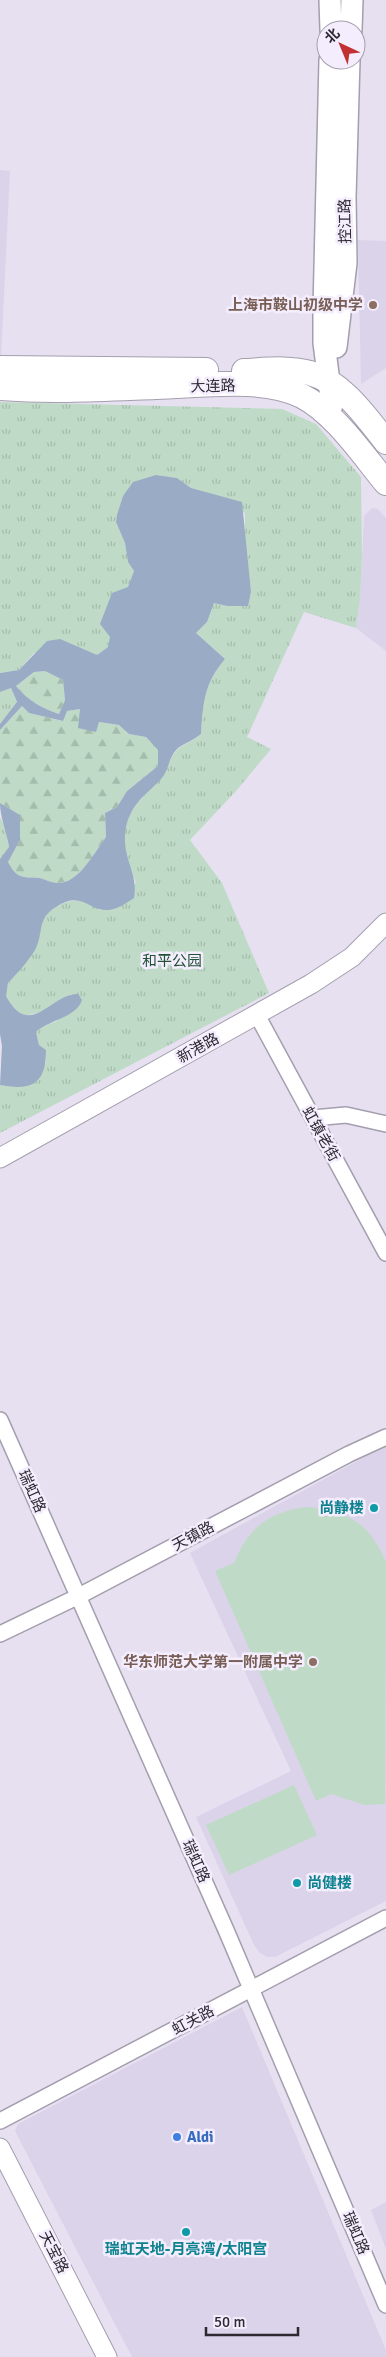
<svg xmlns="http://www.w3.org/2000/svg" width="386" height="2357" font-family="Signika,'Noto Sans SC',sans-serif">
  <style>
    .built { fill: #dbd3e9 }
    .grass { fill: #bfdbc7 }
    .forest { fill: url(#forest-firs) }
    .park { fill: url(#park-tufts) }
    .water { fill: #99abc5; fill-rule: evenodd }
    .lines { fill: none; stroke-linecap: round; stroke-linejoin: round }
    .minor-casing { stroke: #a49eae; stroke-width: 18 }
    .tertiary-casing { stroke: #a49eae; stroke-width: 21 }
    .secondary-casing { stroke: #a49eae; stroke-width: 24 }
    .primary-casing { stroke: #a49eae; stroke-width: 26 }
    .minor { stroke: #fff; stroke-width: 15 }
    .tertiary { stroke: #fff; stroke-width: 19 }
    .secondary { stroke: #fff; stroke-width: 21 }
    .primary { stroke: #fff; stroke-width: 24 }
    .education-dot { fill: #8d6e63; stroke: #f4edfe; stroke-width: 2 }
    .culture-dot { fill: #0f9aa8; stroke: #f4edfe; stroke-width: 2 }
    .shop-dot { fill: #3f7fe0; stroke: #f4edfe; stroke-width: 2 }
    .labels { text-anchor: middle; stroke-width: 5; stroke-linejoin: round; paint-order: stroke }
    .street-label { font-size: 15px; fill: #2c2930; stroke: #f4edfe }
    .education-label { font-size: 15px; font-weight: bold; fill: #785e54; stroke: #f4edfe; text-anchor: end }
    .park-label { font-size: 15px; fill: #225234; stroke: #f4edfe }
    .culture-label { font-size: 15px; font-weight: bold; fill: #0d838f; stroke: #f4edfe; text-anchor: end }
    .shop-label { font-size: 15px; font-weight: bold; fill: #366cbe; stroke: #f4edfe; text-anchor: start }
  </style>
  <defs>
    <pattern id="forest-firs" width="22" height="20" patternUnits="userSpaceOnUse" patternTransform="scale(1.25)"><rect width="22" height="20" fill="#bfdbc7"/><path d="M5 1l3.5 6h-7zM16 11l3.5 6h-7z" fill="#a4bcab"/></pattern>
    <pattern id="park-tufts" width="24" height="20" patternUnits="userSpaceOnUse" patternTransform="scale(1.25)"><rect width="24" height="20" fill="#bfdbc7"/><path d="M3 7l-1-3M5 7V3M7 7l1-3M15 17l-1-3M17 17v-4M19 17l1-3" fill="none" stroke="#a4bcab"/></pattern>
  </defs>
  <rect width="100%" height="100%" fill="#e7e0f1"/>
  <!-- built -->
  <path class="built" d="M0 170 10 171 1 356H0Z
    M358 240 386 241V368L361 384Z
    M372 508 378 509 386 518V651L356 628 360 600 364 516Z
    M386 1445V1901L275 1957H267L260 1953 254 1945 196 1817 291 1771 190 1553Z
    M242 2007 386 2350V2357H132L15 2131 18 2124Z
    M386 2202V2249L371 2210Z"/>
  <!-- grass -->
  <path class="grass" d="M310 1507C351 1513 369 1523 386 1562L385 1804 364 1805 331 1794 316 1801 215 1571 234 1563C248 1527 271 1510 310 1507Z
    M294 1785 317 1835 229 1875 206 1825Z"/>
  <!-- forest -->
  <path class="forest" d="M45 671 63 680 65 700 59 714C42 708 28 701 16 686L34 672Z
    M22 706 29 713 62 721 67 711 80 709 96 732 98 722 119 725 129 734 146 737 158 749V766L127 791 117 807 105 813 106 837C94 853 80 882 58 883 51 883 45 879 39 878 22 877 17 879 8 862L20 840V815L0 803V730Z"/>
  <!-- park -->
  <path class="park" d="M0 402 282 409 316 424 361 477 362 557 360 600 356 628 304 612 247 737 271 749 236 791 190 840 222 883 269 993 0 1133V1085L13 1087 46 1062V1050L39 1045 36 1032 41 1027 57 1021 72 994C60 1001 31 1022 17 1013 12 1009 9 1002 6 996 5 977 26 965 35 949 39 942 38 933 40 926 45 910 69 895 87 902 91 903 96 907 100 910L136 883C114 828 122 818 161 778 168 771 169 759 176 751 181 745 194 741 201 734 203 704 204 683 225 659L196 633 207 622 214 603 227 606H247L251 593 245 540V513L207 493 191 488 177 478 156 475 123 496 116 522 125 543 128 562 134 571 108 647 97 655 81 649 34 653 19 670 0 673Z
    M11 688 17 703 0 724V692Z
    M0 817 6 829 9 848 0 859Z"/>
  <!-- water -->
  <path class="water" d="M156 475 177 478 191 488 242 502 251 592 248 606H227L214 603 207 622 196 633 225 659C204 683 203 704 201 734 194 740 185 743 178 748 170 755 169 767 164 775 161 780 155 785 151 789 134 804 124 819 125 842 126 864 138 875 134 898 126 903 117 910 107 910 88 911 82 890 56 907 36 919 44 934 35 950 27 963 18 972 8 983L6 996C30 1041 51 993 78 994L82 1000C76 1018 48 1020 36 1032L39 1045 46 1050C46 1084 32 1091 0 1085L2 1046 0 1034V859L9 847C7 832 0 818 0 803L20 815V840L8 862C17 879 22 877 39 878 45 879 51 883 58 883 79 883 94 853 106 837L105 813 117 807 127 791 158 766V750L146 737 129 734 119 725 99 722 96 732 78 728 80 709 67 711 63 721 29 713 22 706 0 730V724L17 702 11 688 0 692V673L19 670 47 641 60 639 97 655 108 647 110 637 100 624 112 593 128 587 134 571 128 562 125 543 116 522 117 515 123 496 133 482ZM45 671 63 680 65 700 59 714C42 708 28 701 16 686L34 672Z"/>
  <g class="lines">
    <defs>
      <path id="minor" d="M257 1015 386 1253
        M313 1118 346 1115 386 1124
        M0 1420 226 1930 386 2305
        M0 1634 79 1596 349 1454 386 1437
        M0 2121 386 1918"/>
      <path id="tertiary" d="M0 1158 311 984 352 957 386 923
        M0 2148 107 2357"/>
      <path id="secondary" d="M330 0 331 30
        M351 30 352 0
        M336 347 346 263 345 197 349 60
        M328 416 332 405 324 343V309L330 60"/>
      <path id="primary" d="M0 368 206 370
        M244 371C265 370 290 367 310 373 342 382 366 417 386 442
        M0 388C52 392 103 389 156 387 199 386 262 376 302 396 334 412 363 455 386 483"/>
    </defs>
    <!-- minor casing -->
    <use href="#minor" class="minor-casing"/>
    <!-- tertiary casing -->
    <use href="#tertiary" class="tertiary-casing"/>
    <!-- secondary casing -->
    <use href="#secondary" class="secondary-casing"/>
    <!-- primary casing -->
    <use href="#primary" class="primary-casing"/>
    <!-- minor -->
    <use href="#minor" class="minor"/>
    <!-- tertiary -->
    <use href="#tertiary" class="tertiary"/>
    <!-- secondary -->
    <use href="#secondary" class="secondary"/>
    <!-- primary -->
    <use href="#primary" class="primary"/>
  </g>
  <!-- markers -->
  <g class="education-dot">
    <circle cx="373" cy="305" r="5"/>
    <circle cx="313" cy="1662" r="5"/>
  </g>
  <g class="culture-dot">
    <circle cx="374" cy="1508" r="5"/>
    <circle cx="297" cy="1883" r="5"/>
    <circle cx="186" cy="2232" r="5"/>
  </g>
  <circle class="shop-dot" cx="177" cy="2137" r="5"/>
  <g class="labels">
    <!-- street labels -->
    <g class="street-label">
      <text transform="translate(345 221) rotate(-91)" y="5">控江路</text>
      <text transform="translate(213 386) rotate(-1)" y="5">大连路</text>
      <text transform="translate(198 1048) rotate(-29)" y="5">新港路</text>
      <text transform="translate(321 1134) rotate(61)" y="5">虹镇老街</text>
      <text transform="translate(32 1491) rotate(66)" y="5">瑞虹路</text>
      <text transform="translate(193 1536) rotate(-28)" y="5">天镇路</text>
      <text transform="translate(196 1861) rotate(66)" y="5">瑞虹路</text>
      <text transform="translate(193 2020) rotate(-28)" y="5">虹关路</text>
      <text transform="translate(356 2233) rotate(67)" y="5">瑞虹路</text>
      <text transform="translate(54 2252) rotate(63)" y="5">天宝路</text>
    </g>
    <!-- education labels -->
    <g class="education-label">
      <text x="363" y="310">上海市鞍山初级中学</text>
      <text x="303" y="1667">华东师范大学第一附属中学</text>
    </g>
    <!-- park labels -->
    <g class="park-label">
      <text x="172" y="966">和平公园</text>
    </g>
    <!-- culture labels -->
    <g class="culture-label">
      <text x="364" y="1513">尚静楼</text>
      <text x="307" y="1888" text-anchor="start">尚健楼</text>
      <text x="186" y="2254" text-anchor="middle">瑞虹天地-月亮湾/太阳宫</text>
    </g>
    <!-- shop labels -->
    <g class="shop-label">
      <text x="187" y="2142">Aldi</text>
    </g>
  </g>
  <!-- north arrow -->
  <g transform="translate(341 45) rotate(316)"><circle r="24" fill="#f4edfe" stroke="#a49fac"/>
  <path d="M0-4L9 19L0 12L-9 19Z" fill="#c13132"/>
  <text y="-8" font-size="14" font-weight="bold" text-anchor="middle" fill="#2c2930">北</text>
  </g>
  <!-- scale -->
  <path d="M206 2327v8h92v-8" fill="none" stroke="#2c2930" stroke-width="2.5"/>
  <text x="214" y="2327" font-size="15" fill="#2c2930" stroke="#f4edfe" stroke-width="4" paint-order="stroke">50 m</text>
</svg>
